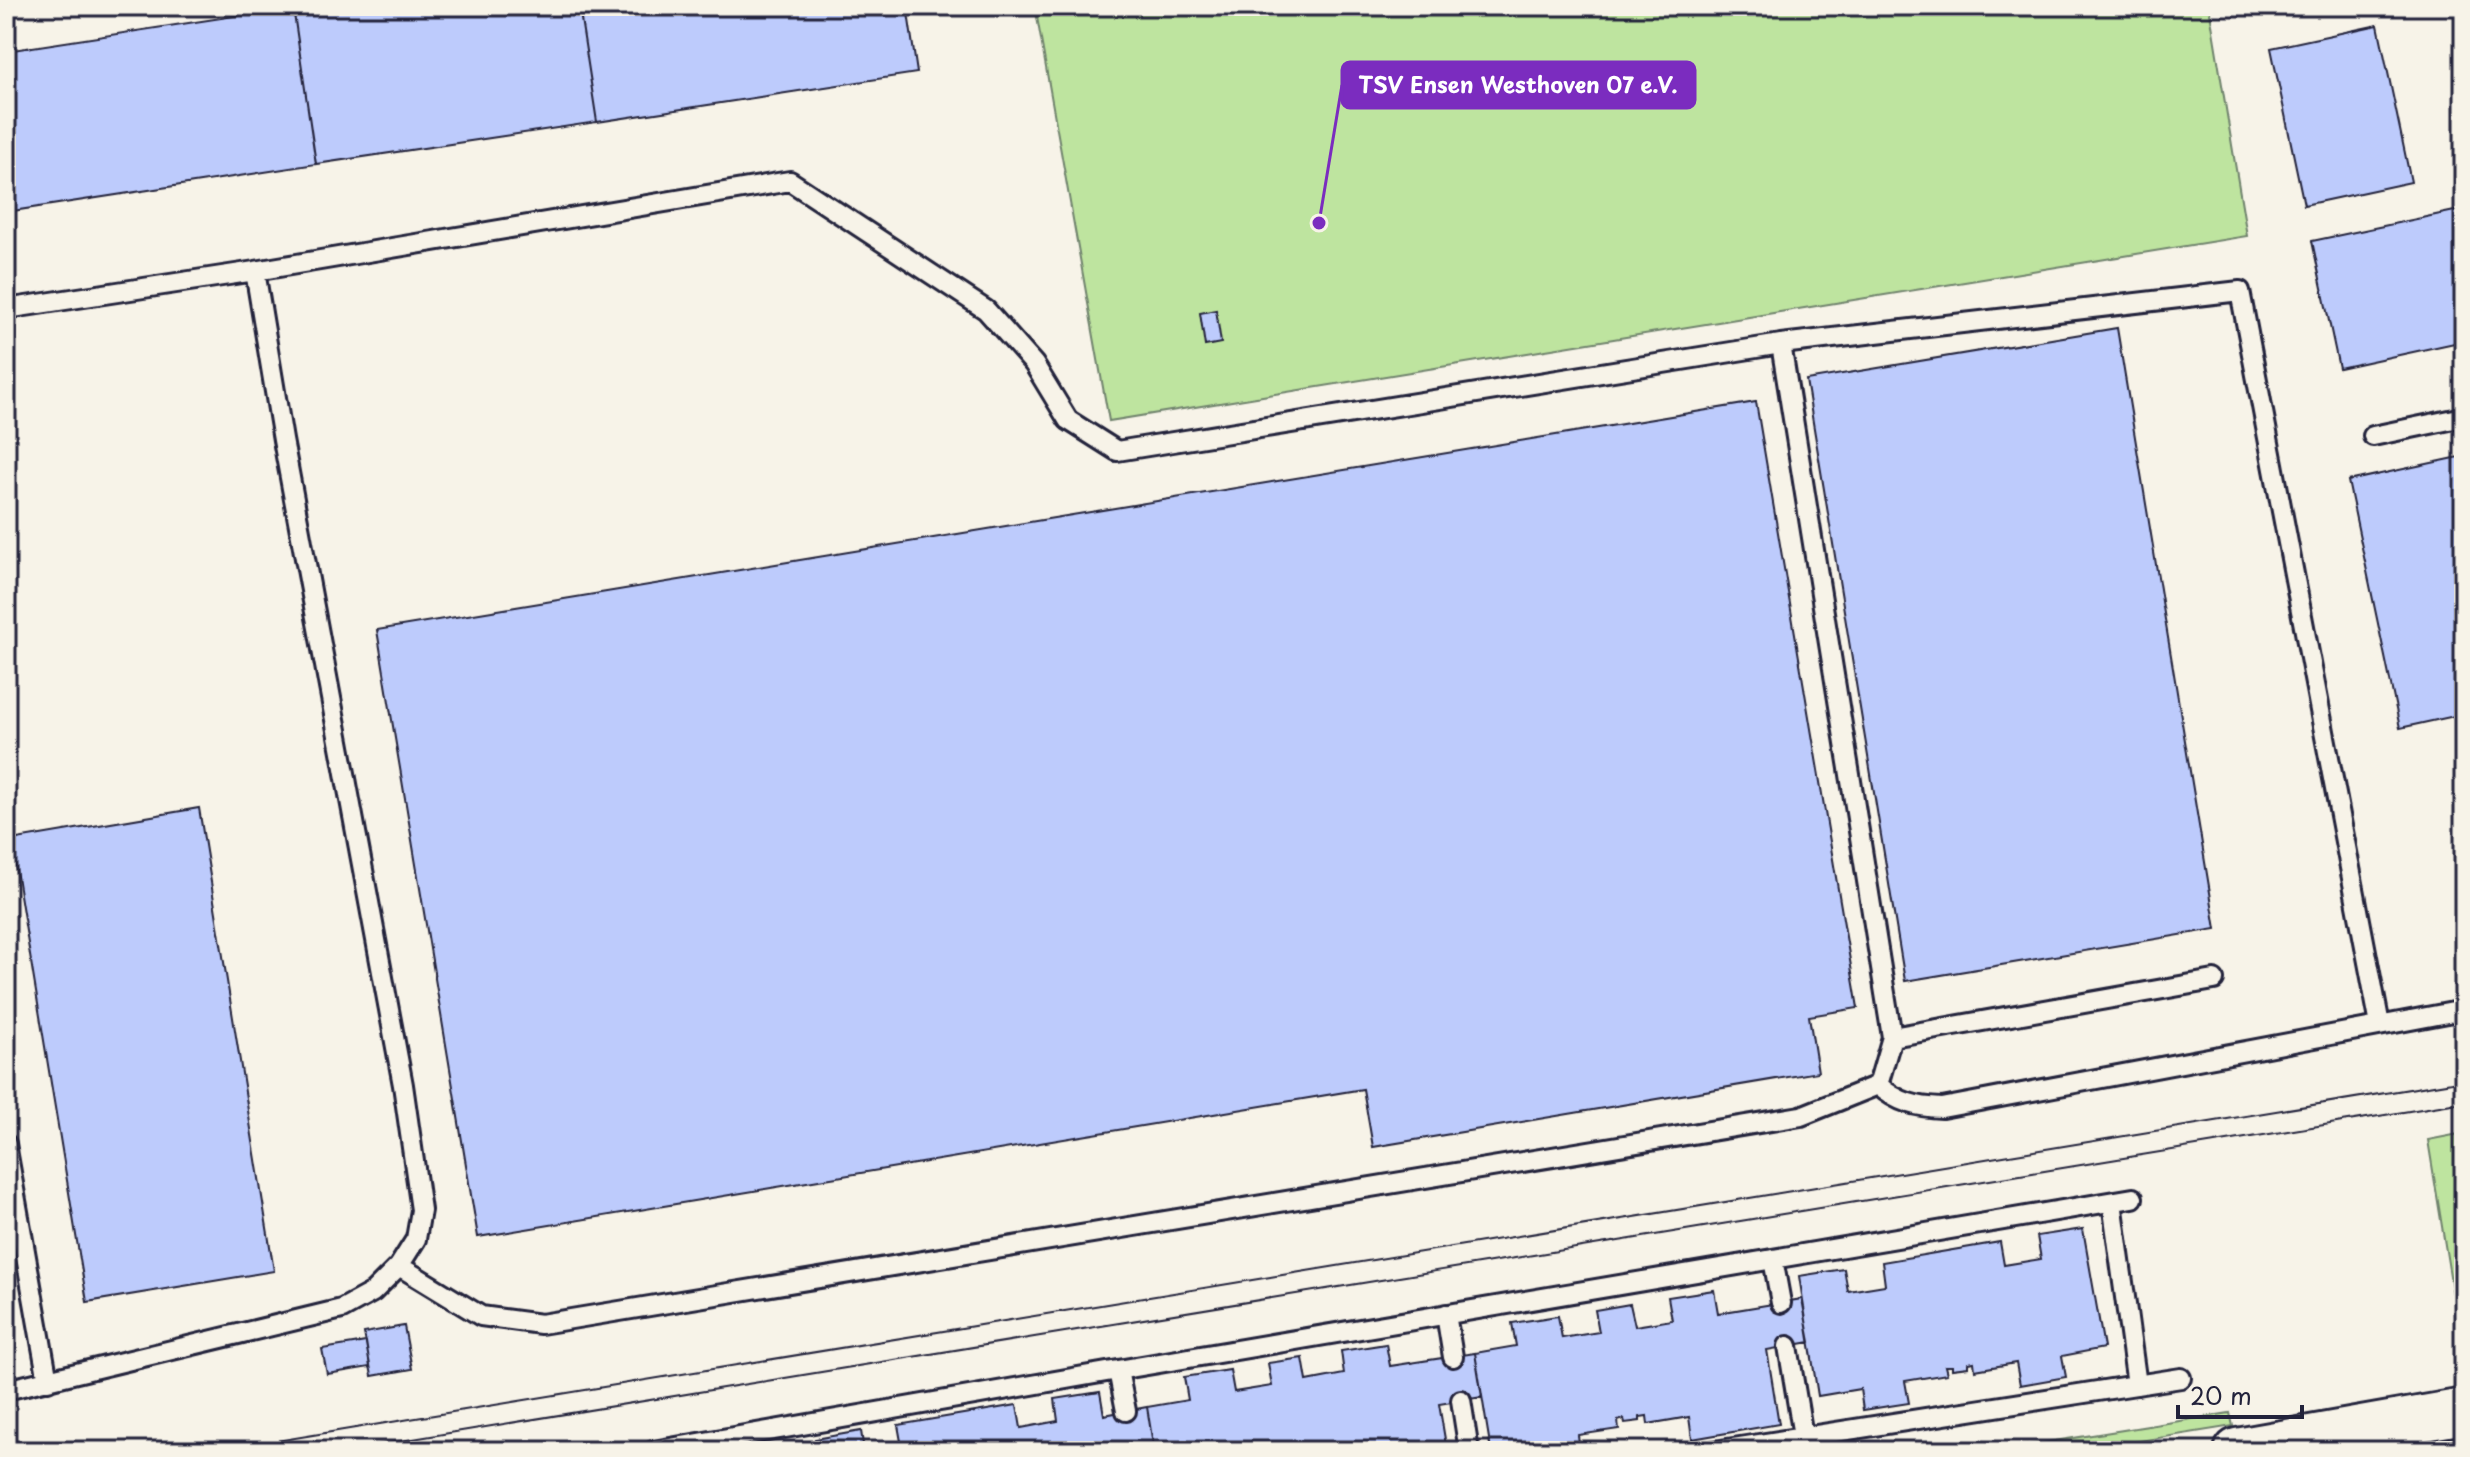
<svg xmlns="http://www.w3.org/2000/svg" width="2470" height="1457" font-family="'Playpen Sans',sans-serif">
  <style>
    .green { fill: #bee49f; stroke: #70836d; stroke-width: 2 }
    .building { fill: #bdcbfc; stroke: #22223b; stroke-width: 2 }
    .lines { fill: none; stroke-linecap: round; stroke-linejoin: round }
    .service-casing { stroke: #22223b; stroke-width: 24 }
    .secondary-casing { stroke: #22223b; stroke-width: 50 }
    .service { stroke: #f7f3e8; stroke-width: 18 }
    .secondary { stroke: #f7f3e8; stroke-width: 44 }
    .tram { stroke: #22223b; stroke-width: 2 }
    .leader { fill: none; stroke: #7b2cbf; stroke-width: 3 }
    .callout-dot { fill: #7b2cbf; stroke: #f7f3e8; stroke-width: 3 }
    .callout { fill: #7b2cbf; stroke: #7b2cbf; stroke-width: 3 }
    .callout-label { font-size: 22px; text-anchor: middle; font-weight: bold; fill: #fff }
  </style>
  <rect width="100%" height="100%" fill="#f7f3e8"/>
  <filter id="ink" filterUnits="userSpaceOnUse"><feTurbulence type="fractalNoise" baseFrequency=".0125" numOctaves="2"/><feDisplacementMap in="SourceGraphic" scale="16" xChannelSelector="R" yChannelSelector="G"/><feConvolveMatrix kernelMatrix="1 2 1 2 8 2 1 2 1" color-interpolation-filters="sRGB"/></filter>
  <g filter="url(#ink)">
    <!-- green -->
    <path class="green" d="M1035 6H2209L2247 236 1109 421Z
      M2464 1133V1349L2462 1350 2428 1140Z
      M2230 1413 2233 1426 2078 1451H1992Z"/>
    <!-- building -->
    <path class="building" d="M302 6H579L597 122 316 164 293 7Z
      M579 6H907L917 73 597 122Z
      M2264 6H2298L2265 13Z
      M293 7 316 164 6 212V51Z
      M2378 25 2411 182 2304 205 2271 48Z
      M2464 209V341L2339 368 2312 241Z
      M1216 310 1221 343 1205 346 1200 313Z
      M2117 328 2216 929 1905 981 1806 380Z
      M1756 402 1858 1008 1809 1016 1818 1072 1373 1147 1363 1089 478 1237 377 630Z
      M2464 456V714L2400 728 2348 481Z
      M199 808 274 1271 87 1302 11 840Z
      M2083 1229 2104 1348 2062 1356 2066 1377 2020 1385 2016 1363 1975 1370 1974 1362 1968 1363V1367L1952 1369V1366H1945L1947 1374 1905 1381 1909 1403 1863 1410 1860 1389 1818 1396 1799 1276 1844 1269 1848 1291 1885 1285 1882 1262 2000 1242 2004 1265 2041 1259 2037 1236Z
      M1714 1290 1718 1313 1802 1299 1810 1342 1767 1350 1779 1424 1692 1439 1689 1417 1648 1424 1647 1416 1640 1417V1421L1625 1423 1624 1419 1618 1421 1619 1429 1578 1435 1580 1451H1491L1475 1353 1516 1346 1512 1323 1558 1316 1562 1338 1599 1332 1595 1310 1630 1304 1635 1326 1672 1320 1668 1297Z
      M404 1326 412 1369 372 1376 364 1333Z
      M366 1342 370 1367 327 1374 322 1349Z
      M1386 1344 1390 1366 1475 1353 1482 1397 1439 1404 1447 1451H1154L1147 1407 1188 1400 1184 1377 1230 1370 1234 1392 1272 1386 1268 1363 1303 1358 1307 1381 1344 1374 1341 1351Z
      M1100 1392 1104 1415 1147 1407 1154 1450 881 1451 902 1447 898 1425 1017 1405 1021 1428 1058 1421 1055 1399Z
      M861 1431 864 1451H817L815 1439Z"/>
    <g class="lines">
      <defs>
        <path id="service" d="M6 309 255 271 790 181 986 310 1034 364 1068 420 1117 451 1781 344 1892 1037 1878 1085 1801 1116 541 1324 481 1316 399 1266
          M1781 344 2240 291 2380 1025
          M2373 436 2464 417
          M1892 1037 2214 980
          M1878 1085C1898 1103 1917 1107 1942 1108L2464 1010
          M6 1144 48 1381
          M2112 1202 2137 1385
          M1773 1259 1781 1303
          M1446 1314 1453 1357
          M1788 1346 1803 1436
          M1118 1370 1126 1411
          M6 1390 342 1309 373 1292 399 1266 416 1239 421 1210 403 1085 283 440 255 271
          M1461 1400 1469 1451
          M653 1451 1118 1370 2133 1198
          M1714 1451 2181 1378"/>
        <path id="secondary" d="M2237 1451 2464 1411"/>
      </defs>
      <!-- service casing -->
      <use href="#service" class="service-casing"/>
      <!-- secondary casing -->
      <use href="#secondary" class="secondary-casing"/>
      <!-- service -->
      <use href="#service" class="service"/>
      <!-- secondary -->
      <use href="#secondary" class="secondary"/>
      <!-- tram -->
      <path class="tram" d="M216 1451 2464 1080
        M340 1451 2464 1102"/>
    </g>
  </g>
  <!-- callouts -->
  <path class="leader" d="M1319 223L1342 85"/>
  <circle class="callout-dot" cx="1319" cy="223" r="8"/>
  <rect class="callout" x="1342" y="62" width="353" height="46" rx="8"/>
  <g class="callout-label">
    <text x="1518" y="93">TSV Ensen Westhoven 07 e.V.</text>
  </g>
  <!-- margin -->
  <rect width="2470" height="1457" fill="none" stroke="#f7f3e8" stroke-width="32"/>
  <rect x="16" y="16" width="2438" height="1425" fill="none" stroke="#22223b" stroke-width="3" filter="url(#ink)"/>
  <!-- scale -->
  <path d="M2178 1405v12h124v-12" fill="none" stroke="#22223b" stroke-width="4"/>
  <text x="2190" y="1405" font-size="24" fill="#22223b" stroke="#f7f3e8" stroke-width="6" paint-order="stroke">20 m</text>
</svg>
